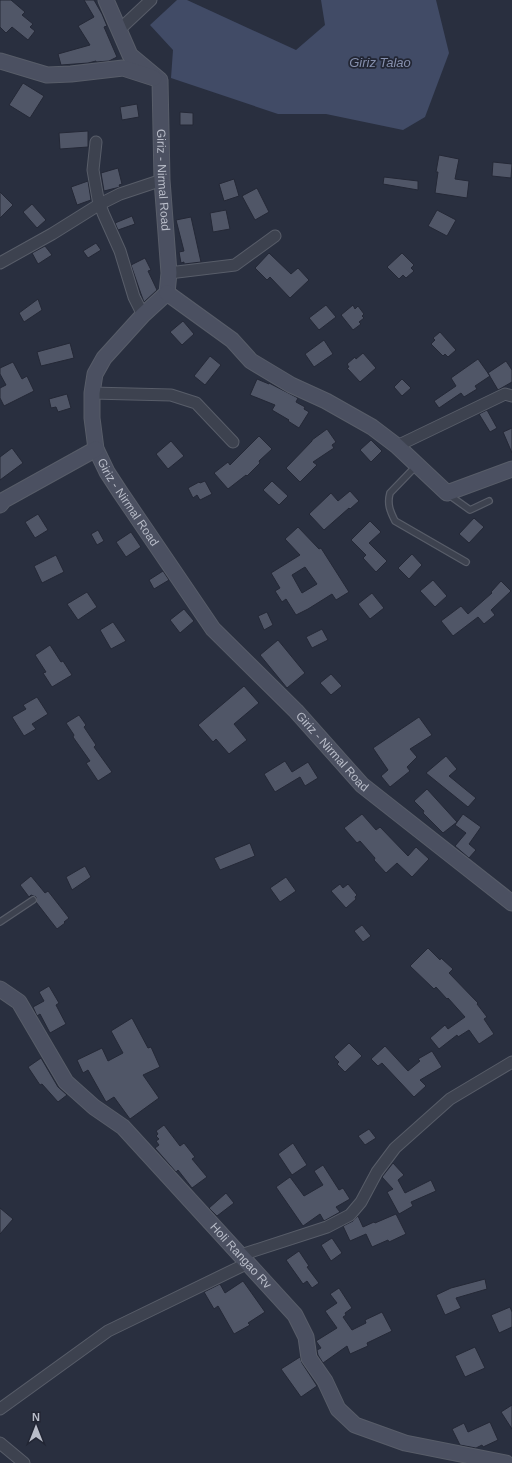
<svg xmlns="http://www.w3.org/2000/svg" width="512" height="1463" font-family="Arial,sans-serif">
  <style>
    .water { fill: #414b66 }
    .building { fill: #505667; stroke: #242836; fill-rule: evenodd }
    .lines { fill: none; stroke-linecap: round; stroke-linejoin: round }
    .lane-casing { stroke: #585d69; stroke-width: 8 }
    .street-casing { stroke: #585d69; stroke-width: 13 }
    .secondary-casing { stroke: #585d69; stroke-width: 17 }
    .lane { stroke: #3d424f; stroke-width: 5.5 }
    .street { stroke: #3d424f; stroke-width: 11 }
    .secondary { stroke: #4b5061; stroke-width: 15 }
    .labels { text-anchor: middle; stroke-width: 3.5; stroke-linejoin: round; paint-order: stroke }
    .street-label { font-size: 12px; fill: #b9bdc9; stroke: #222634 }
    .water-label { font-size: 13px; font-style: italic; fill: #858fad; stroke: #222634 }
  </style>
  <rect width="100%" height="100%" fill="#292f3f"/>
  <!-- water -->
  <path class="water" d="M177 0H187L296 50 325 25 321 0H436L449 53 425 117 403 130 326 114H278L171 78 173 50 150 25Z"/>
  <!-- building -->
  <path class="building" d="M0 0H11L25 12 22 15 33 24 30 27 35 31 28 40 12 27 6 33 0 27Z
    M84 0H94L102 14 107 26 104 27 117 57 109 61 96 62V61L88 63 61 65 58 54 90 45 78 26 94 17Z
    M23 83 44 96 30 118 9 105Z
    M137 104 139 117 122 120 120 107Z
    M180 112 193 113V125H180Z
    M88 131V147L60 149 59 133Z
    M439 155 459 159 455 179 469 181 467 198 435 193 438 172H436Z
    M493 162 512 164 511 178 492 176Z
    M118 168 122 184 119 185 120 187 104 191 101 173Z
    M384 177 418 181V190L383 184Z
    M234 179 239 196 224 201 219 184Z
    M88 181 91 200 77 205 71 187Z
    M257 188 269 212 255 220 242 196Z
    M0 192 13 205 0 218Z
    M32 204 46 220 37 228 23 212Z
    M226 210 230 229 213 232 210 213Z
    M437 210 456 220 447 236 428 226Z
    M132 216 135 224 118 230 115 223Z
    M191 217 201 262 184 264V262L181 263 179 252 184 251 176 220Z
    M96 243 101 250 88 258 83 251Z
    M45 246 52 255 38 264 32 253Z
    M269 253 291 274 298 268 309 280 290 298 270 277 267 280 255 268Z
    M402 253 414 265 411 268 414 271 406 278 403 275 399 279 387 267Z
    M145 258 151 270 148 271 157 290 144 302 141 294 131 265Z
    M38 299 42 310 24 322 19 313Z
    M326 305 336 317 319 330 309 318Z
    M353 305 355 309 358 306 364 314 362 316 364 318 359 322 361 324 353 330 341 315Z
    M183 321 194 334 182 345 170 332Z
    M440 332 456 350 448 357 445 354 443 356 431 344 435 340 433 338Z
    M324 340 333 354 314 367 305 354Z
    M70 343 74 358 41 366 37 352Z
    M363 353 376 368 360 382 347 368 349 367 347 364 355 357 356 359Z
    M210 356 221 365 205 385 194 376Z
    M478 359 490 376 475 386 477 389 464 397 461 393 439 408 434 401 456 386 451 378Z
    M506 361 512 370V382L498 390 488 373Z
    M13 362 22 379 27 376 34 391 4 406 0 398V388L6 385 0 374V368Z
    M257 379 269 384V383L298 398 296 402 305 407 304 409 309 412 299 428 288 421 289 420 272 410 275 405 250 395Z
    M402 379 411 388 402 396 394 387Z
    M67 394 71 408 58 412 56 407 51 408 49 399Z
    M487 410 497 428 490 432 479 414Z
    M512 428V453L503 432Z
    M327 429 336 442 332 445 334 448 313 462 317 465 300 482 286 468 312 441V440Z
    M259 436 272 449 259 461 260 463 247 476 246 475 228 489 214 473 228 462 230 465Z
    M371 440 382 451 371 462 360 450Z
    M171 441 184 456 168 469 156 454Z
    M12 448 23 463 0 480V457Z
    M205 481 212 494 200 500 197 495 193 498 188 488 199 482 200 483Z
    M272 481 288 496 279 505 263 490Z
    M350 491 359 501 350 509 349 508 324 530 309 514 331 493 338 501Z
    M38 514 48 530 35 538 25 522Z
    M474 518 484 527 469 543 459 534Z
    M370 521 381 532 369 543 387 561 376 572 363 558 366 555 351 540Z
    M298 527 319 549 321 548 349 592 336 600 332 594 308 609 296 615 286 599 282 602 275 591 280 588 271 573 300 555 285 539ZM305 567 317 584 302 593 292 575Z
    M98 530 104 541 97 545 91 534Z
    M131 532 141 547 126 557 116 542Z
    M412 554 422 565 409 579 398 568Z
    M56 555 64 572 42 583 34 566Z
    M163 571 169 580 154 589 149 580Z
    M433 580 447 596 435 607 420 591Z
    M501 581 511 591 491 610 495 615 484 624 478 617 453 636 441 621 461 606 468 614 492 593 491 592Z
    M87 592 97 607 78 620 67 604Z
    M372 593 384 608 370 619 358 604Z
    M184 609 194 621 180 633 170 620Z
    M267 612 273 625 264 630 258 616Z
    M113 622 126 641 111 649 100 630Z
    M322 629 328 640 312 648 306 637Z
    M278 640 305 673 287 688 260 655Z
    M50 645 61 662 63 661 72 675 52 687 43 673 46 672 35 655Z
    M331 674 342 686 331 695 320 683Z
    M244 686 259 703 234 724 247 740 229 754 216 739 213 742 198 725Z
    M37 697 48 714 32 724 36 729 24 736 12 717 26 709 23 705Z
    M79 715 86 725 84 727 96 745 94 747 112 772 98 781 86 763 90 761 73 737 74 735 66 723Z
    M419 717 432 735 410 749 417 757 407 767 410 771 390 787 381 776 388 770 373 748Z
    M446 756 457 769 449 776 476 798 468 807 426 773Z
    M285 761 292 772 308 762 318 778 305 786 300 777 275 792 264 774Z
    M427 789 457 822 443 833 423 813 424 811 414 801Z
    M362 814 376 830 380 827 408 856 416 847 429 859 412 877 397 863 386 873 374 860 375 858 360 841 357 843 344 828Z
    M463 814 481 827 469 844 476 850 469 858 455 846 466 833 455 825Z
    M250 843 255 856 220 870 214 858Z
    M85 866 91 877 72 890 66 877Z
    M31 876 45 893 48 891 69 918 64 922 65 923 57 929 36 902V897L31 895 29 897 20 885Z
    M286 877 296 891 280 902 270 888Z
    M340 884 343 888 348 884 357 895 355 897 356 899 346 908 331 891Z
    M362 925 371 936 363 942 354 931Z
    M428 948 440 960 441 958 453 969 449 973 478 1003 477 1004 487 1017 484 1019 494 1034 479 1044 469 1030 458 1037 457 1035 439 1049 430 1038 445 1025 448 1029 465 1017 448 998 447 999 436 987 434 989 410 966Z
    M49 986 59 1003 56 1005 66 1024 50 1033 40 1014 37 1016 33 1007 44 1001 39 992Z
    M132 1018 148 1048 151 1047 160 1067 143 1075 159 1098 130 1119 114 1097 106 1102 88 1070 83 1073 77 1060 102 1048 108 1061 123 1053 111 1031Z
    M349 1043 362 1056 345 1072 337 1064 339 1062 334 1057Z
    M385 1046 408 1071 420 1061 418 1059 432 1051 442 1067 420 1080 426 1086 414 1097 382 1063 378 1066 371 1059Z
    M41 1058 58 1087 67 1095 58 1102 42 1084 40 1085 28 1067Z
    M164 1125 180 1146 184 1143 195 1157 192 1159 207 1177 192 1188 178 1170 176 1172 155 1148 159 1145 156 1141 159 1139 156 1136 158 1134 156 1131Z
    M369 1129 376 1138 365 1145 358 1136Z
    M293 1143 307 1165 292 1175 278 1154Z
    M393 1163 404 1175 398 1180 405 1193 431 1180 436 1191 411 1202 413 1206 399 1214 387 1192 393 1189 382 1177Z
    M323 1165 339 1190 343 1188 350 1199 336 1207 340 1212 324 1221 320 1214 303 1226 276 1187 290 1177 304 1196 323 1185 314 1171Z
    M226 1193 234 1203 217 1216 209 1208Z
    M0 1208 13 1219 0 1234Z
    M396 1214 406 1234 389 1242 388 1240 372 1247 366 1234 350 1241 343 1226 353 1221 358 1216 363 1227 374 1222 375 1223Z
    M332 1238 342 1253 331 1261 321 1245Z
    M299 1251 309 1266 307 1267 319 1283 312 1288 307 1281 303 1284 286 1260Z
    M485 1279 487 1289 456 1298 461 1308 445 1315 436 1295 451 1288Z
    M243 1281 265 1312 248 1323 250 1325 234 1334 218 1306 214 1309 204 1292 220 1284 225 1293Z
    M339 1288 352 1308 345 1313 346 1315 343 1317 352 1330 366 1323 365 1320 382 1312 392 1331 367 1343 368 1346 350 1354 347 1346 323 1363 318 1355 317 1350 321 1348 316 1341 337 1328 325 1311 337 1303 330 1294Z
    M510 1307 512 1312V1327L499 1333 491 1315Z
    M475 1347 485 1368 465 1377 455 1356Z
    M300 1357 302 1363 317 1386 301 1397 281 1369Z
    M512 1405V1429L501 1412Z
    M490 1422 498 1440 483 1447 482 1445 476 1448 460 1445 452 1429 464 1423 468 1432Z"/>
  <g class="lines">
    <defs>
      <path id="lane" d="M417 465 390 493C387 504 390 511 395 521L466 562
        M449 495 470 510 489 501
        M0 922 33 900"/>
      <path id="street" d="M119 30 151 0
        M96 142 93 170 98 199 103 213 120 251 134 297 143 315
        M0 263 52 234 100 204 120 194 162 180
        M169 273 235 265 275 236
        M92 393 171 395 196 403 233 442
        M397 446 505 394 512 396
        M241 1255 327 1227 350 1215 361 1202 377 1172 395 1148 450 1099 512 1062
        M0 1409 108 1331 248 1263
        M0 1443 24 1463"/>
      <g id="secondary">
        <path id="s1" d="M106 0 130 55 160 80 162 180 169 273 167 293 143 315 104 358 95 374 92 393V418L96 449 107 472 120 492 213 629 296 711 362 785 512 903"/>
        <path d="M0 61 47 75 71 74 123 68 154 78"/>
        <path d="M167 293 232 340 251 361 291 385 326 401 372 427 397 446 447 493 512 469"/>
        <path d="M0 505 4 500 96 449"/>
        <path id="s2" d="M0 989 19 1002 66 1082 94 1107 123 1127 295 1315 306 1337 309 1358 325 1381 338 1409 355 1425 405 1443 506 1463"/>
      </g>
    </defs>
    <!-- lane casing -->
    <use href="#lane" class="lane-casing"/>
    <!-- street casing -->
    <use href="#street" class="street-casing"/>
    <!-- secondary casing -->
    <use href="#secondary" class="secondary-casing"/>
    <!-- lane -->
    <use href="#lane" class="lane"/>
    <!-- street -->
    <use href="#street" class="street"/>
    <!-- secondary -->
    <use href="#secondary" class="secondary"/>
  </g>
  <g class="labels">
    <!-- street labels -->
    <g class="street-label">
      <text dy="4" stroke="none"><textPath href="#s1" startOffset="199">Giriz - Nirmal Road</textPath></text>
      <text dy="4" stroke="none"><textPath href="#s1" startOffset="559">Giriz - Nirmal Road</textPath></text>
      <text dy="4" stroke="none"><textPath href="#s1" startOffset="883">Giriz - Nirmal Road</textPath></text>
      <text dy="4" stroke="none"><textPath href="#s2" startOffset="363">Holi Rangao Rv</textPath></text>
    </g>
    <!-- water labels -->
    <g class="water-label">
      <text x="380" y="67">Giriz Talao</text>
    </g>
  </g>
  <!-- north arrow -->
  <g transform="translate(36 1427)" stroke="#222634" stroke-width="3" paint-order="stroke">
  <path d="M0-3L7 15L0 10L-7 15Z" fill="#b9bdc9"/>
  <text y="-6" font-size="11" font-weight="bold" text-anchor="middle" fill="#b9bdc9">N</text>
  </g>
</svg>
